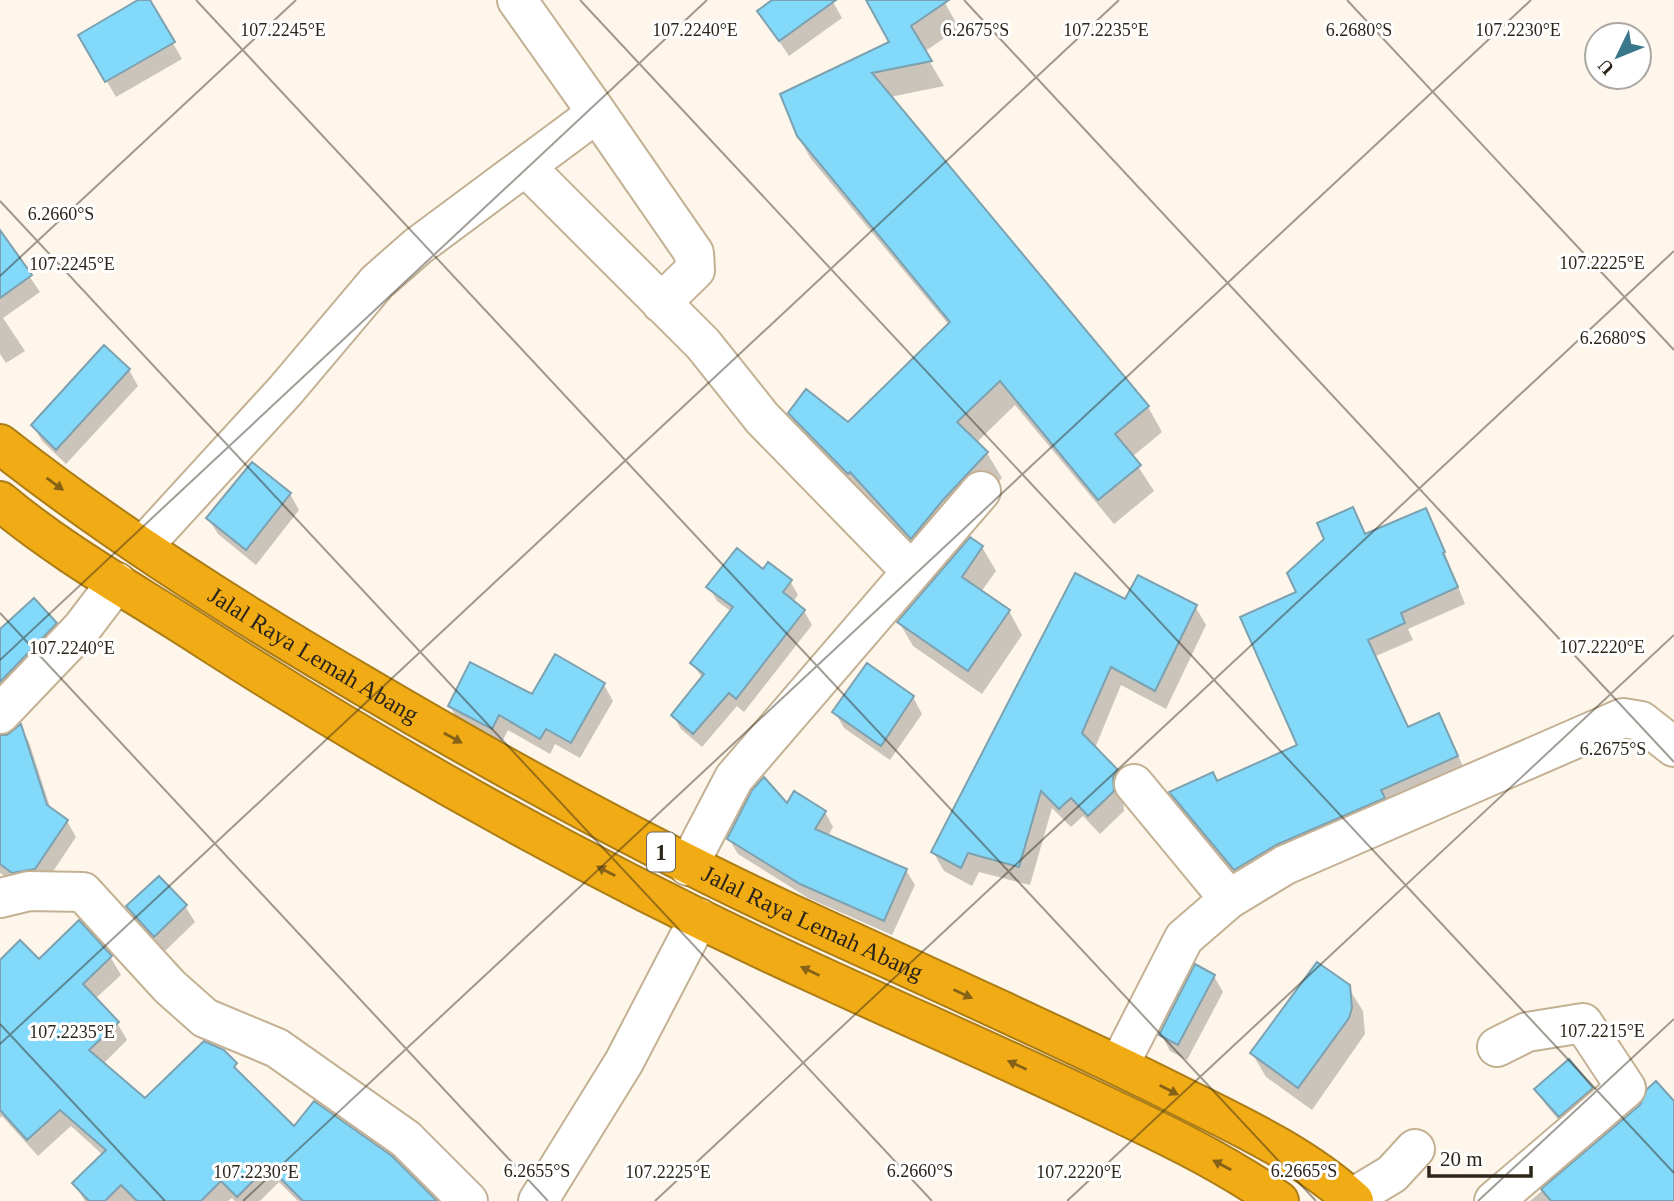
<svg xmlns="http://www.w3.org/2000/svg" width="1674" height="1201" font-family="Georgia,serif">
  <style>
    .shadow { fill: #0003 }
    .building { fill: #83d9f9; stroke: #7ca1b0; stroke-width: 2 }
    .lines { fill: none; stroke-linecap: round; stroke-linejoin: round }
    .street-casing { stroke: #c4b194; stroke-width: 42 }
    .highway-casing { stroke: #ac7d16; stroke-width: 42 }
    .street { stroke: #fff; stroke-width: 38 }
    .highway { stroke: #f1ac15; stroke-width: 38 }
    .oneway { fill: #856217 }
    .ticks { fill: none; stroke: #2c2519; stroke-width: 2; stroke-opacity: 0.45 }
    .labels { text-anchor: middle; stroke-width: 6; stroke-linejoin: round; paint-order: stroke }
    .shield { fill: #fff; stroke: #6b665e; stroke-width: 2 }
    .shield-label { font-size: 23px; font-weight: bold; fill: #2c2519 }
    .street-label { font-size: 24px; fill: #2c2519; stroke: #fff }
    .ticks-label { font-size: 18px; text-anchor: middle; fill: #2c2519; stroke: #fff; stroke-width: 6; stroke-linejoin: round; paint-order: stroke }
  </style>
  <rect width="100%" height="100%" fill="#fef6ea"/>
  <!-- shadow -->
  <path class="shadow" d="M142 0H148L182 59 116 97 80 36Z
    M775 0H832L842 18 789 56 759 11Z
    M877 0H943L945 3 959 28 924 52 944 86 890 97 1148 407 1162 432 1132 457 1154 491 1114 524 1015 405 976 443 987 453 1002 478 926 563 865 496 863 499 804 438 790 413 848 424 949 325 811 159 796 133 891 43Z
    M9 246 40 292 3 318 25 351 6 363 0 354V252Z
    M104 348 129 370 138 386 66 464 42 441 33 425Z
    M252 464 290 494 299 510 256 565 218 534 208 518Z
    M1352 509 1366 536 1425 510 1434 526 1465 604 1408 629 1413 640 1376 656 1409 728 1438 715 1466 772 1244 886 1180 808 1171 793 1217 783 1300 746 1299 593 1326 539Z
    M982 547 996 571 981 592 1009 611 1022 635 982 694 913 646 899 622Z
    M790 581 798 595 793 602 804 611 812 625 744 712 737 706 702 747 681 729 673 715 703 679 692 663 732 612 717 601 709 587Z
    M1126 601 1195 606 1206 625 1166 709 1121 685 1095 748 1117 771 1128 790 1123 797 1124 811 1100 834 1083 816 1071 827 1052 808 1030 885 979 872 972 886 944 871 933 852Z
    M55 624 65 640 0 708V632Z
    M555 656 604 685 613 701 580 758 555 744 550 754 508 730 501 744 459 722 450 706 532 696Z
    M867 666 913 697 922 714 890 760 844 728 835 712Z
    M20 727 29 742 51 810 67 821 76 837 44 885 23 888 0 873V737L7 736Z
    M788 806 825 812 833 827 828 836 906 870 915 885 892 935 808 898 738 854 729 839Z
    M158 878 185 906 195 922 164 952 137 923 128 907Z
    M79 923 111 958 121 975 95 999 117 1023 127 1040 103 1064 145 1101 223 1051 245 1079 294 1128 435 1201H298L279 1182 260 1201H235L232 1198 228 1201H85L74 1183 103 1155 71 1126 38 1156 2 1116 0 1118V963L39 961Z
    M1214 976 1223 992 1187 1060 1170 1051 1161 1034Z
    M1348 987 1363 1011 1365 1034 1312 1110 1266 1077 1252 1053Z
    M1592 1089 1601 1104 1569 1132 1546 1105 1536 1090Z
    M1674 1104V1201H1530L1642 1106Z"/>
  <!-- building -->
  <path class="building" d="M138 0H150L175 42 105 82 78 35Z
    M772 0H836L779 41 757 11Z
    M866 0H949L911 26 932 61 872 73 1149 406 1115 434 1141 465 1098 500 1000 381 957 422 988 452 942 501 911 539 850 472 848 474 788 413 806 389 848 422 950 322 797 136 780 94 889 42Z
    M0 230 32 275 0 298Z
    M104 345 130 369 56 450 31 425Z
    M252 462 291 493 246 550 206 518Z
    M1353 507 1365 534 1426 508 1445 552 1443 553 1458 587 1401 613 1405 623 1368 640 1408 727 1439 713 1458 756 1381 790 1385 798 1276 845 1234 870 1169 792 1213 772 1217 781 1297 745 1240 617 1296 592 1287 573 1324 539 1317 523Z
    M970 537 983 546 962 577 1010 610 968 671 897 622Z
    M737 548 763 569 768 562 792 580 783 592 805 610 736 699 729 693 693 734 671 715 704 674 690 663 733 607 706 587Z
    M1075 573 1125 599 1138 575 1197 605 1155 691 1111 667 1082 733 1118 770 1113 777 1114 791 1088 816 1071 798 1059 809 1041 791 1019 867 968 853 961 868 931 852Z
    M34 598 57 623 0 682V629Z
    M555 654 605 683 571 743 546 729 540 739 499 715 492 729 448 706 470 662 532 694Z
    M867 663 914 696 881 746 832 712Z
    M21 724 47 805 68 820 35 869 12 873 0 864V735H7Z
    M764 777 787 803 794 791 826 811 815 829 907 869 884 921 800 884 727 839 752 790Z
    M159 876 187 905 154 937 126 906Z
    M79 920 112 956 83 984 119 1022 89 1050 145 1098 204 1041 224 1050 237 1063 234 1067 294 1126 314 1101 392 1156 437 1201H303L268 1166 237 1197 221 1181 201 1201H137L121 1185 105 1201H89L72 1183 106 1150 60 1110 27 1140 0 1110V960L20 940 39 959Z
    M1317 962 1350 985 1352 1008 1349 1018 1298 1088 1250 1053Z
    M1195 964 1215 975 1178 1045 1159 1035Z
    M1569 1059 1593 1088 1559 1117 1534 1089Z
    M1656 1081 1674 1101V1201H1551L1541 1189 1640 1105 1647 1089Z"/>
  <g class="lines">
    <defs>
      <path id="street" d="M597 113 694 253 695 270 661 303
        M526 167 703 344 762 418 910 570
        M143 546 285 391 377 282 418 246 597 113 517 0
        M0 714 82 628 117 582
        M1134 784 1229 899
        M688 866 734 778 981 491
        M0 898 29 891 83 892 170 987 205 1018 277 1048 406 1139 468 1201
        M1119 1065 1184 938 1229 899 1285 865 1623 718 1641 721 1674 747
        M1352 1198 1392 1174 1415 1149
        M538 1201 624 1062 699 918
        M1494 1201 1626 1088 1583 1023 1527 1032 1497 1047"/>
      <g id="highway">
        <path id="s1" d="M0 444C114 534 239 613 364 686 503 768 645 846 791 914 919 973 1048 1030 1174 1093 1236 1124 1303 1154 1354 1201"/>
        <path d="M0 501C63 554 138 595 207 640 402 765 607 879 818 975 907 1016 997 1055 1086 1097 1152 1128 1219 1159 1279 1201"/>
      </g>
    </defs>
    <!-- street casing -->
    <use href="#street" class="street-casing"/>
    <!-- highway casing -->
    <use href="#highway" class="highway-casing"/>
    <!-- street -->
    <use href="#street" class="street"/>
    <!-- highway -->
    <use href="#highway" class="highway"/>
  </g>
  <!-- one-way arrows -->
  <defs><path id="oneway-solid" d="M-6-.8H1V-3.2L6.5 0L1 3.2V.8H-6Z" transform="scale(1.75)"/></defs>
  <g class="oneway">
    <use href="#oneway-solid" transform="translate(55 484) rotate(36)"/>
    <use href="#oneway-solid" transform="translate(453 738) rotate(29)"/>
    <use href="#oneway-solid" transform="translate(606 871) rotate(-153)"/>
    <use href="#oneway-solid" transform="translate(810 971) rotate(-155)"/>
    <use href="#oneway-solid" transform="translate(963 994) rotate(25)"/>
    <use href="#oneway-solid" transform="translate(1017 1065) rotate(-155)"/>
    <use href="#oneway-solid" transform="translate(1169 1090) rotate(27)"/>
    <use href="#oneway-solid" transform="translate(1222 1165) rotate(-152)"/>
  </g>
  <!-- ticks -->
  <path class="ticks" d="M196 0 1316 1201M580 0 1674 1173M964 0 1674 762M1347 0 1674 350M0 201 932 1201M0 276 296 0M0 613 548 1201M0 660 707 0M0 1024 165 1201M0 1044 1119 0M243 1201 1531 0M655 1201 1674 251M1067 1201 1674 635M1478 1201 1674 1019"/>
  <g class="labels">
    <!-- shield labels -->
    <rect class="shield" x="647" y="832.5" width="28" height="39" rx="5"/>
    <g class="shield-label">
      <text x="661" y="860">1</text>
    </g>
    <!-- street labels -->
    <g class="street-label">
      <text dy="8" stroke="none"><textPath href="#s1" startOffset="378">Jalal Raya Lemah Abang</textPath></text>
      <text dy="8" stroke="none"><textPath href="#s1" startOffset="945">Jalal Raya Lemah Abang</textPath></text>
    </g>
  </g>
  <g class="ticks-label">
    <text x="283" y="36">107.2245°E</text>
    <text x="695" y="36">107.2240°E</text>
    <text x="1106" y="36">107.2235°E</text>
    <text x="1518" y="36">107.2230°E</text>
    <text x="1359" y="36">6.2680°S</text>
    <text x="976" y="36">6.2675°S</text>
    <text x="61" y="220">6.2660°S</text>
    <text x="1602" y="269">107.2225°E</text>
    <text x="72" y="270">107.2245°E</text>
    <text x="1613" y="344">6.2680°S</text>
    <text x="1602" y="653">107.2220°E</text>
    <text x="72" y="654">107.2240°E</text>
    <text x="1613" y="755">6.2675°S</text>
    <text x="1602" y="1037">107.2215°E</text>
    <text x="72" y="1038">107.2235°E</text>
    <text x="537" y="1177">6.2655°S</text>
    <text x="920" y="1177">6.2660°S</text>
    <text x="1304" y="1177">6.2665°S</text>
    <text x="256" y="1178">107.2230°E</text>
    <text x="668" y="1178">107.2225°E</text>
    <text x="1079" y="1178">107.2220°E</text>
  </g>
  <!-- north arrow -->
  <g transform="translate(1618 56) rotate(227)"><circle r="33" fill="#ffffff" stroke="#aba8a3" stroke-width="2"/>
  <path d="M0-5L12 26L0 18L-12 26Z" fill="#39778d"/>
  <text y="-10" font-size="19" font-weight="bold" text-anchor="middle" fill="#2c2519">U</text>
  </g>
  <!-- scale -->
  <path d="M1429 1166v10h102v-10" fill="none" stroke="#2c2519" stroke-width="3.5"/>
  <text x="1440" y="1166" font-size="21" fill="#2c2519" stroke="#ffffff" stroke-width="5" paint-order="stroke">20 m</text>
</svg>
